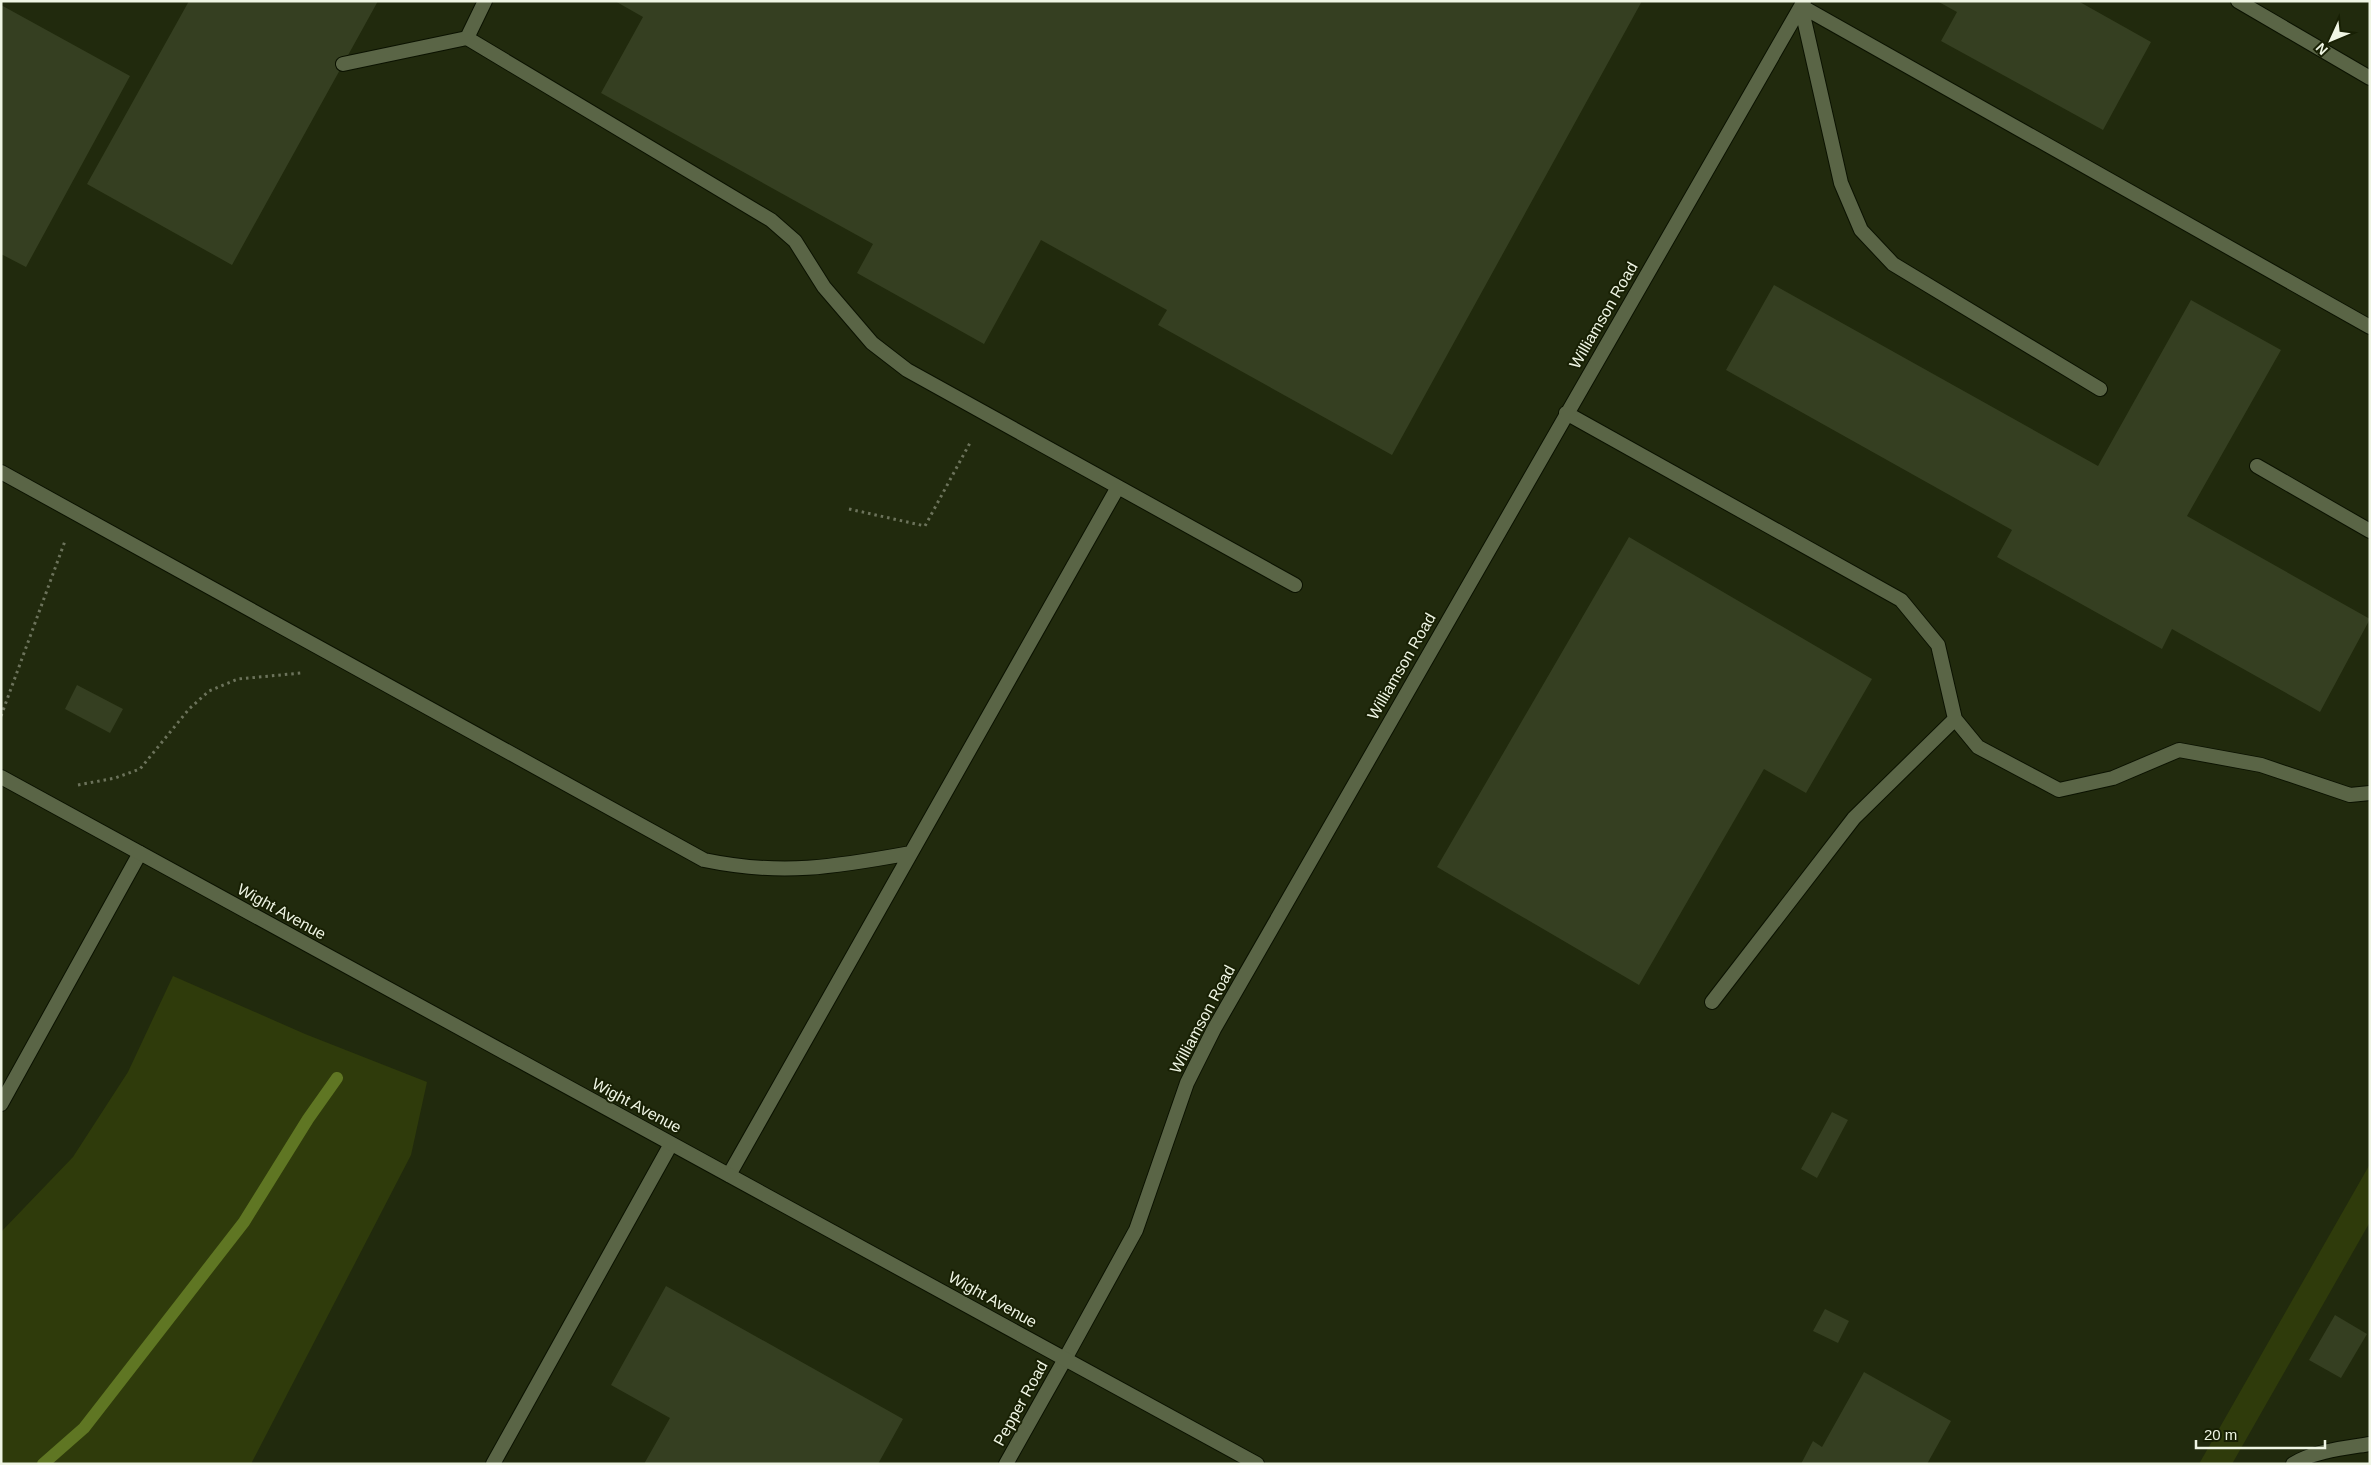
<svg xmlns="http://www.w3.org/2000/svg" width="2371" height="1465" font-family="Arial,sans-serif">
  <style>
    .green { fill: #2f3b0b }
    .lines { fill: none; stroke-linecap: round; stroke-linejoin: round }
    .stream { stroke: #5f7623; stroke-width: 12 }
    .building { fill: #353f21 }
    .service-casing { stroke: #0b1200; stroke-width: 16 }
    .minor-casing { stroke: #0b1200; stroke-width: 16 }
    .tertiary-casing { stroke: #0b1200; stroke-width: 16 }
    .path { stroke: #6c735b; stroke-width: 3; stroke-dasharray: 2.5 4; stroke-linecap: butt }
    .service { stroke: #5a6546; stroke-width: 14 }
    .minor { stroke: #5a6546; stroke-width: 14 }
    .tertiary { stroke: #5a6546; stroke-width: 14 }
    .labels { text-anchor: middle; stroke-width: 4; stroke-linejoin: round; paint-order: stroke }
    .street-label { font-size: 16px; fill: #eff5e4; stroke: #182004 }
  </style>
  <rect width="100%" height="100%" fill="#212a0d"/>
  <!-- green -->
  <path class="green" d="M173 976 305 1034 427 1082 411 1155 251 1464H1V1232L73 1157 128 1072Z
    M2370 1164V1222L2232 1464H2199Z"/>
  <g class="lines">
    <!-- stream -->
    <path class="stream" d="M43 1464 84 1428 244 1222 308 1119 337 1078"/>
  </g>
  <!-- building -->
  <path class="building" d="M189 1H378L232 265 87 184Z
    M615 1H1642L1392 455 1158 325 1167 310 1041 240 984 344 857 273 873 244 601 93 643 17Z
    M1937 1H2078L2151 42 2103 130 1941 41 1957 12Z
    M1 5 130 76 26 267 1 254Z
    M1774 285 2098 466 2191 300 2281 350 2187 516 2370 619 2320 712 2172 629 2162 649 1997 557 2012 530 1726 370Z
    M1629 537 1872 679 1806 793 1764 769 1639 985 1437 867Z
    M77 685 123 709 110 733 65 709Z
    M1832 1112 1848 1120 1817 1178 1801 1169Z
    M666 1286 903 1419 878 1464H644L670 1418 611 1385Z
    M1825 1309 1849 1321 1838 1343 1813 1331Z
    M2335 1315 2367 1334 2341 1378 2309 1360Z
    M1864 1372 1951 1421 1927 1464H1801L1813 1441 1822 1447Z"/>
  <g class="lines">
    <defs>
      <path id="service" d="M485 1 467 38 771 220 795 241 824 287 872 343 907 370 1295 585
        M2238 1 2370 78
        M1801 6 2370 327
        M1801 6 1841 183 1861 230 1893 264 2100 389
        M343 64 467 38
        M1566 413 1901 600 1938 645 1955 719 1978 747 2059 790 2113 778 2179 750 2261 765 2350 795 2370 793
        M2257 466 2370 531
        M1 472 704 860C781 876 835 867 911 853
        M1712 1002 1854 818 1955 719
        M1 1104 140 853
        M729 1175 1118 487
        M1065 1359 1136 1230 1187 1083 1214 1029 1804 1
        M493 1464 671 1144
        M2293 1464C2314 1451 2345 1448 2370 1444"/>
      <path id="minor" d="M1006 1464 1065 1359"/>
      <path id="tertiary" d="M1 777 1257 1464"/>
    </defs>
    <!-- service casing -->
    <use href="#service" class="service-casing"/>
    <!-- minor casing -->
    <use href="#minor" class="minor-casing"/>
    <!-- tertiary casing -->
    <use href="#tertiary" class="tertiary-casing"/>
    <!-- path -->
    <path class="path" d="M849 509 925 526 971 441
      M1 716 65 541
      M78 785 115 778 140 769 189 709 209 691 238 679 301 673"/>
    <!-- service -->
    <use href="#service" class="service"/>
    <!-- minor -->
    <use href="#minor" class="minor"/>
    <!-- tertiary -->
    <use href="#tertiary" class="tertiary"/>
  </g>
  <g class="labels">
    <!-- street labels -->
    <g class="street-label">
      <text transform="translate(1603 315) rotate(-60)" y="6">Williamson Road</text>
      <text transform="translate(1401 666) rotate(-60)" y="6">Williamson Road</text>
      <text transform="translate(282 911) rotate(29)" y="6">Wight Avenue</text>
      <text transform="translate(1202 1019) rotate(-62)" y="6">Williamson Road</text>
      <text transform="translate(637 1105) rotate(28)" y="6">Wight Avenue</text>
      <text transform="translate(993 1299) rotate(29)" y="6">Wight Avenue</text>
      <text transform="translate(1020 1403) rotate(-61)" y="6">Pepper Road</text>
    </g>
  </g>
  <!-- border -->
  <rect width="2371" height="1465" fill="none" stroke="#eff5e4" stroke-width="5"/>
  <!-- north arrow -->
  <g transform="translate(2331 40) rotate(226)" stroke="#182004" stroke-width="4" paint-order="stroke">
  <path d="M0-4L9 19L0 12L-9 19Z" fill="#eff5e4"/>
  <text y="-8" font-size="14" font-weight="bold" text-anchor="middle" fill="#eff5e4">N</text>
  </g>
  <!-- scale -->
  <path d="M2196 1440v8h129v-8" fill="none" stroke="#eff5e4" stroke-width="2.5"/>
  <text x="2204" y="1440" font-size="15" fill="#eff5e4" stroke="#182004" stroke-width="4" paint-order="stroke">20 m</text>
</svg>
